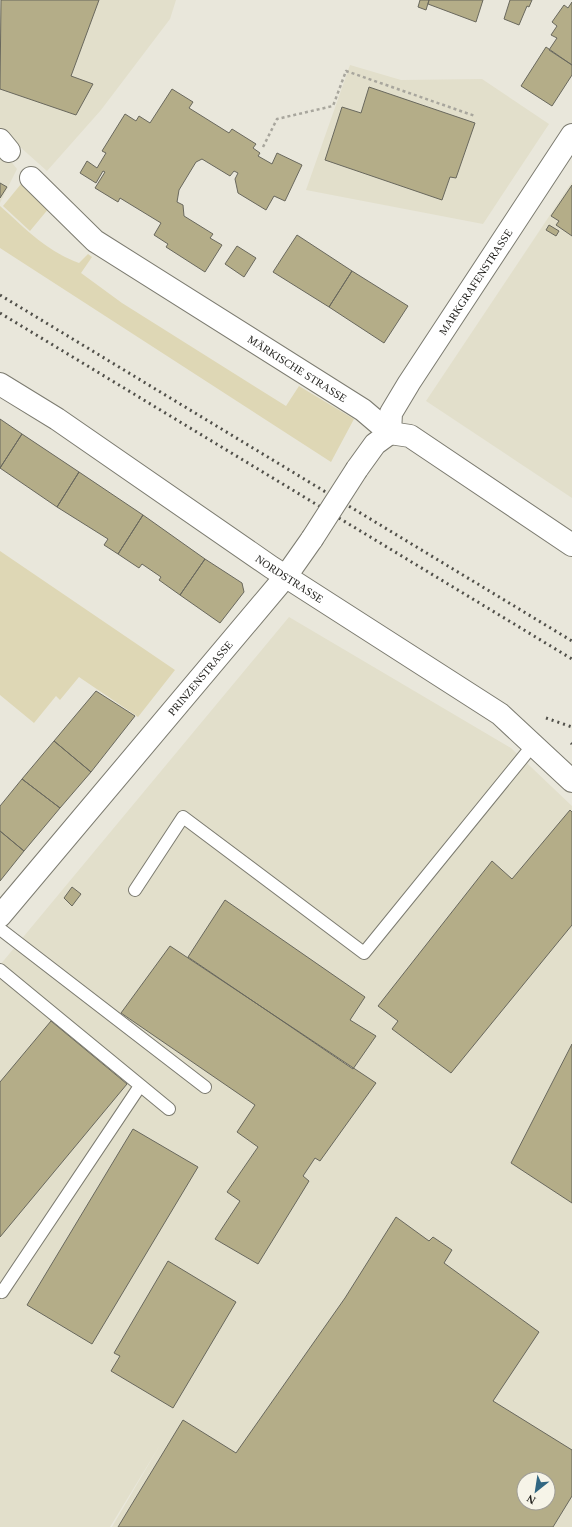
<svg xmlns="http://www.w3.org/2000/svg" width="572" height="1527" font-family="Georgia,serif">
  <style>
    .built { fill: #e2dfcb; fill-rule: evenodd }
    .green { fill: #ded7b5 }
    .building { fill: #b4ad88; stroke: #69685d; fill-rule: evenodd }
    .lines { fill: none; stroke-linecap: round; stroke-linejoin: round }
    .lane-casing { stroke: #7c7b70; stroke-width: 14 }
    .street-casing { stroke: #7c7b70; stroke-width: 24 }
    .path { stroke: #a8a69d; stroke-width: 2.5; stroke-dasharray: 3 3; stroke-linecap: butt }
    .lane { stroke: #fff; stroke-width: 12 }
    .street { stroke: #fff; stroke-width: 22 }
    .rail { stroke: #51504a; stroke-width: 3; stroke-dasharray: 2 4; stroke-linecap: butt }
    .street-bridge-casing { stroke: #7c7b70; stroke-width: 24; stroke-linecap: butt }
    .street-bridge { stroke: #fff; stroke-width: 22 }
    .labels { text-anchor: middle; stroke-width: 3; stroke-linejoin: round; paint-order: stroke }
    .street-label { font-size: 11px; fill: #1f1e1a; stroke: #f6f4e8 }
  </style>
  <rect width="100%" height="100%" fill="#e9e7db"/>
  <!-- built -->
  <path class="built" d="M0 0H176L170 19 101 110 47 171 0 129Z
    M350 65 401 80 482 79 549 124 483 224 306 190Z
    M0 148 17 169 0 203Z
    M572 182V498L426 401Z
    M289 617 511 748 572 806V1527H112L160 1445 110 1527H0V965ZM524 1479H548V1503H524Z"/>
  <!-- green -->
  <path class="green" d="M30 173 59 196 30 231 3 206Z
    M0 206C26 229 46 251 79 263L88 254 92 257 81 273 122 303 286 406 299 386 354 419 331 462 0 248Z
    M0 551 175 670 138 717 79 677 60 700 56 696 34 723 0 695Z"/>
  <!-- building -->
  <path class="building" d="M1 0H99L71 76 93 84 76 115 0 89Z
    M420 0H429L426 10 418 7Z
    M429 0H483L476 22 428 4Z
    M510 0H532L529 7 527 6 519 25 504 19Z
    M572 2V65L549 50 557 38 551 35 557 26 552 22 564 5 568 8Z
    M546 47 572 65V75L552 106 521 86Z
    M369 87 475 123 456 178 450 177 442 200 325 160 342 107 361 113Z
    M172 89 193 102 189 108 229 133 232 129 256 144 253 148 260 153 258 156 272 164 277 153 302 165 285 201 274 196 266 210 238 193 235 179 238 173 234 171 230 176 202 159 196 162 179 190 177 202 183 205 184 216 213 234 210 238 222 245 205 272 166 247 168 244 154 235 161 223 120 198 118 202 95 188 105 172 103 171 96 183 80 173 87 161 97 168 106 153 102 151 125 114 136 121 139 116 150 123Z
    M0 183 7 187 0 198Z
    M572 185V236L556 225 559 221 551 216Z
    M549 225 559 231 556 236 546 230Z
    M297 235 352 271 329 307 273 272Z
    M237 246 256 258 244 277 225 264Z
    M352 271 408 306 384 343 329 307Z
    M0 419 22 434 0 468Z
    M22 434 79 472 57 507 0 468Z
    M79 472 143 515 118 554 104 545 108 539 57 507Z
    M143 515 205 559 180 595 159 580 161 577 142 564 139 568 118 554Z
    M205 559 242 583 244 592 220 623 180 595Z
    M96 691 135 716 91 772 54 741Z
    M54 741 91 772 60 808 22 779Z
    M22 779 60 808 24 851 0 831V806Z
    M570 810 572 812V925L451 1073 392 1029 398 1021 378 1006 492 861 512 879Z
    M0 831 24 851 0 881Z
    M72 887 81 894 72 906 64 898Z
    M225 900 365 997 350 1020 376 1036 353 1069 188 957Z
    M170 946 376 1083 320 1161 315 1158 303 1176 309 1181 258 1264 215 1239 240 1201 227 1192 258 1147 237 1132 255 1105 121 1013Z
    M51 1021 127 1084 0 1237V1082Z
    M572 1044V1203L511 1163Z
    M133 1129 198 1167 92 1344 27 1305Z
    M396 1217 429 1241 433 1237 452 1250 444 1263 539 1332 493 1401 572 1450V1496L553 1527H118L183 1420 236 1453 345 1298ZM524 1479H548V1503H524Z
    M168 1261 236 1302 173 1408 111 1371 120 1356 114 1353Z"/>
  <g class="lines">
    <defs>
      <path id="lane" d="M135 890 183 817 364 953 533 745
        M0 929 205 1087
        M0 970 169 1109
        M0 1291 2 1292 140 1086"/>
      <g id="street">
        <path d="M0 140 9 151"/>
        <path id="s1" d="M31 178 95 241 363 410 390 433 410 436 572 545"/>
        <path id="s2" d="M0 384 57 419 271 567 500 714 572 781"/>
        <path id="s3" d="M390 433 391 413 409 383 572 135"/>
        <path d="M357 469 375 444 390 433"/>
        <path id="s4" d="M0 916 286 576 312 539"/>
      </g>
    </defs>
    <!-- lane casing -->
    <use href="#lane" class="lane-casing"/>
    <!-- street casing -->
    <use href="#street" class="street-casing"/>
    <!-- path -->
    <path class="path" d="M263 147 277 119 333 106 346 71 475 116"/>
    <!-- lane -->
    <use href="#lane" class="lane"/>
    <!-- street -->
    <use href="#street" class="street"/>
    <!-- rail -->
    <path class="rail" d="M0 295 572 641
      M0 313 572 659
      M546 718 572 727
      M571 743 572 744"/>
    <defs>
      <path id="street-bridge" d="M312 539 357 469"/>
    </defs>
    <!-- street-bridge casing -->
    <use href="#street-bridge" class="street-bridge-casing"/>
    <!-- street-bridge -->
    <use href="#street-bridge" class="street-bridge"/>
  </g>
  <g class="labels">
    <!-- street labels -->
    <g class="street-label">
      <text dy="4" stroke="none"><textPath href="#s3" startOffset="176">MARKGRAFENSTRASSE</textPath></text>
      <text dy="4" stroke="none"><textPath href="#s1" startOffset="329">MÄRKISCHE STRASSE</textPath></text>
      <text dy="4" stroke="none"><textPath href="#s2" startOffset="349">NORDSTRASSE</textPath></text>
      <text dy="4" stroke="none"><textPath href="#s4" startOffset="311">PRINZENSTRASSE</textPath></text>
    </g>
  </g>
  <!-- north arrow -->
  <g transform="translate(536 1491) rotate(210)"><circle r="19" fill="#f6f4e8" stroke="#a09e96"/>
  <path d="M0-3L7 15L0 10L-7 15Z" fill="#316782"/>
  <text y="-6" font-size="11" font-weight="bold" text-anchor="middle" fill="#1f1e1a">N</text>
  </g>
</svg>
